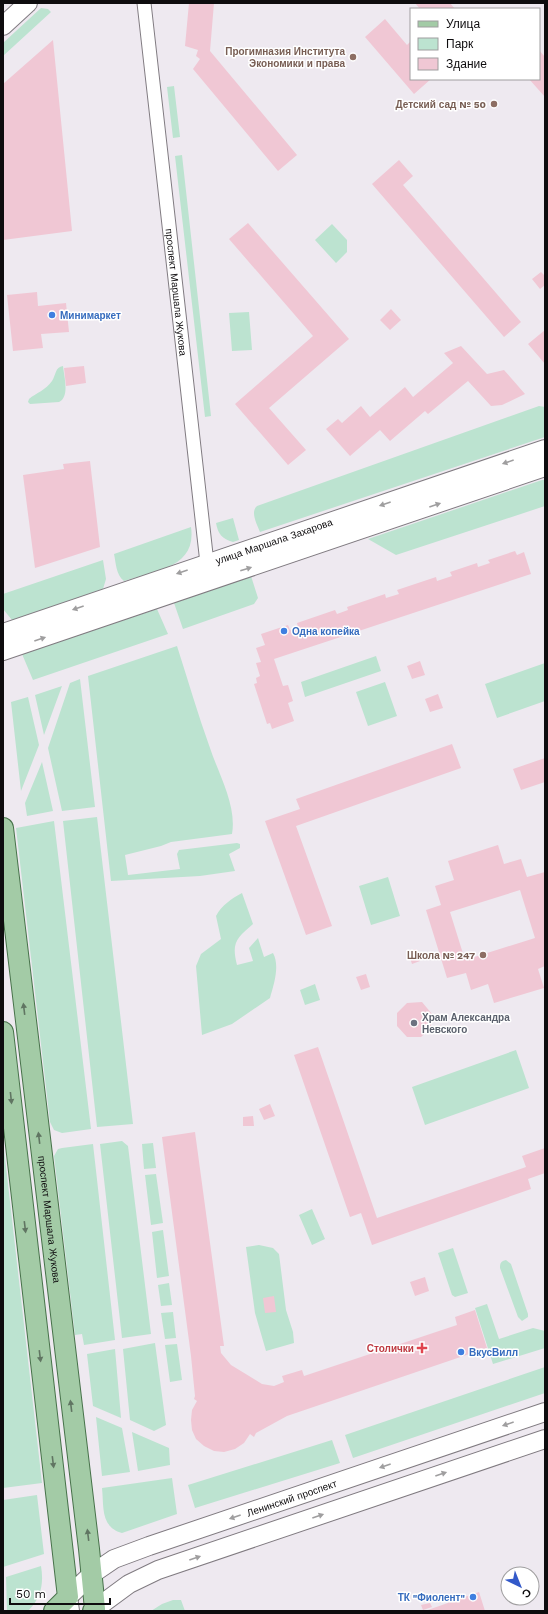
<svg xmlns="http://www.w3.org/2000/svg" width="548" height="1614" font-family="'Work Sans',sans-serif">
  <style>
    .green { fill: #bce3d0 }
    .building { fill: #f0c7d4; fill-rule: evenodd }
    .lines { fill: none; stroke-linecap: round; stroke-linejoin: round }
    .street-casing { stroke: #807b81; stroke-width: 15 }
    .secondary-casing { stroke: #807b81; stroke-width: 20 }
    .primary-casing { stroke: #47724a; stroke-width: 22 }
    .street { stroke: #fff; stroke-width: 13 }
    .secondary { stroke: #fff; stroke-width: 18 }
    .primary { stroke: #a3cba6; stroke-width: 20 }
    .oneway { fill: #9f9e9f }
    .oneway2 { fill: #607562 }
    .education-dot { fill: #8d6e63; stroke: #fff; stroke-width: 1.5 }
    .shop-dot { fill: #3f7fe0; stroke: #fff; stroke-width: 1.5 }
    .worship-dot { fill: #6b7280; stroke: #fff; stroke-width: 1.5 }
    .health-dot { fill: #e0444e; stroke: #fff; stroke-width: 1.5 }
    .labels { text-anchor: middle; stroke-width: 3; stroke-linejoin: round; paint-order: stroke }
    .education-label { font-size: 10px; font-weight: bold; fill: #785e54; stroke: #fff; text-anchor: end }
    .street-label { font-size: 10px; fill: #0e0c0e; stroke: #fff }
    .shop-label { font-size: 10px; font-weight: bold; fill: #366cbe; stroke: #fff; text-anchor: start }
    .worship-label { font-size: 10px; font-weight: bold; fill: #5b616d; stroke: #fff; text-anchor: start }
    .health-label { font-size: 10px; font-weight: bold; fill: #be3a42; stroke: #fff; text-anchor: end }
  </style>
  <rect width="100%" height="100%" fill="#eee9f0"/>
  <!-- green -->
  <path class="green" d="M41 8 48 9 51 12 3 56V43Z
    M174 86 180 137 173 138 167 87Z
    M182 155 211 416 205 417 175 156Z
    M332 224 347 240V252L336 263 315 240Z
    M249 312 252 350 232 351 229 313Z
    M63 366C64 376 70 397 59 402L30 404 28 402 29 399C36 393 46 390 52 381 56 375 55 367 63 366Z
    M539 406 545 407V437L260 532C257 524 250 512 257 506Z
    M542 480H545V506L396 555 368 539Z
    M233 518 239 540 233 542C222 539 218 534 216 523Z
    M191 527C197 568 154 571 124 581 116 575 116 563 114 554Z
    M103 560 106 579 103 589 12 620 3 609V594Z
    M251 576 258 598 254 604 183 629 174 603Z
    M157 609 168 634 33 680 22 654Z
    M177 646C188 680 198 715 210 748 219 775 237 806 232 834L171 842 161 846 125 855 128 875 180 869 177 854 179 850 237 843 240 844V848L229 854 235 871 200 876 111 881 88 676Z
    M376 656 381 671 305 697 301 682Z
    M545 663V701L497 718 485 684Z
    M80 679 95 807 62 811 48 748 70 683Z
    M385 682 397 716 368 726 356 692Z
    M62 686 44 735 35 695Z
    M28 697 39 745 21 791 11 702Z
    M42 762 53 811 27 816 25 803Z
    M97 817 133 1124 97 1127 63 821Z
    M54 821 91 1129 62 1133 54 1130 50 1122 16 828Z
    M388 877 400 916 371 925 359 886Z
    M242 893 253 924C237 938 231 942 237 965L253 961 249 948 258 938 264 957 273 953C280 966 274 984 270 998L232 1024 202 1035 196 966 201 954 221 939 216 916C222 905 231 899 242 893Z
    M315 984 320 1000 305 1005 300 990Z
    M516 1050 529 1088 425 1125 412 1087Z
    M3 1140 42 1483 3 1488Z
    M122 1141 128 1146 151 1334 122 1338 100 1144Z
    M153 1143 156 1168 144 1169 142 1144Z
    M93 1144 115 1340 84 1345 82 1334 75 1335 54 1156 58 1149 62 1148Z
    M156 1174 163 1223 151 1225 145 1175Z
    M312 1209 325 1239 312 1245 299 1215Z
    M163 1230 169 1276 157 1278 152 1232Z
    M259 1245 273 1248 279 1254 286 1310 293 1332 294 1343 266 1351 255 1313 246 1247Z
    M453 1248 468 1293 455 1297 452 1295 438 1253Z
    M506 1260 511 1264 528 1314V1317L522 1321 518 1317 500 1268C500 1263 501 1261 506 1260Z
    M169 1283 172 1305 161 1306 158 1285Z
    M487 1304 499 1339 533 1328 545 1331V1348L493 1364 475 1308Z
    M173 1312 176 1338 165 1339 161 1313Z
    M155 1343 166 1425 154 1431 130 1420 123 1349Z
    M177 1344 182 1380 170 1382 165 1345Z
    M115 1349 121 1418 93 1406 87 1354Z
    M545 1367V1393L353 1458 345 1435Z
    M96 1417 122 1428 130 1472 102 1476Z
    M132 1432 169 1448 170 1465 138 1471Z
    M332 1440 340 1463 195 1508 188 1485Z
    M172 1478 177 1514 122 1533C100 1527 104 1506 102 1488Z
    M37 1495 44 1554 3 1567V1500Z
    M41 1566C44 1584 41 1598 28 1611H7L6 1577Z
    M173 1600H181L185 1611H151L162 1604Z"/>
  <!-- building -->
  <path class="building" d="M189 3H214L210 51 297 155 278 171 193 69 200 59 196 56 198 50 185 46Z
    M415 3H450L455 9H420Z
    M385 19 407 45 411 41V79H431L414 94 365 37Z
    M53 40 72 231 3 240V84Z
    M539 50 545 57V97L529 79H539Z
    M399 160 413 176 403 185 521 322 504 337 372 184Z
    M248 223 349 339 269 408 306 450 288 465 235 404 313 336 229 239Z
    M541 272 545 276V285L540 289 532 279Z
    M37 292 38 306 66 303 69 332 41 334 43 348 13 351 7 295Z
    M391 309 401 320 390 330 380 320Z
    M545 330V364L528 344Z
    M461 346 487 374 504 370 525 394 502 405 491 406 468 381 428 414 425 411 390 441 380 430 350 456 326 429 338 419 342 423 361 406 370 417 405 387 413 397 453 363 444 353Z
    M84 366 86 383 66 386 64 368Z
    M90 461 100 547 35 568 23 475 64 469 63 464Z
    M515 551 517 555 524 552 531 574 274 659 283 686 288 685 293 701 288 703 294 721 272 729 270 723 267 724 254 684 257 683 256 678 260 676 256 663 261 662 256 648 265 645 261 634 288 625 290 630 298 627 297 623 335 610 337 614 348 610 347 607 385 594 386 598 399 594 397 590 436 577 437 581 452 576 450 572 477 563 478 567 490 563 488 560Z
    M420 661 425 675 412 679 407 666Z
    M438 694 443 708 430 712 425 699Z
    M452 744 461 768 296 826 332 926 306 935 265 821 300 809 296 799Z
    M545 758V782L521 790 513 769Z
    M498 845 504 864 521 859 527 877 545 872V966L538 969 544 988 494 1003 488 984 471 990 466 973 447 978 426 910 441 905 435 886 454 880 448 861ZM520 890 535 938 465 960 450 912Z
    M416 949 420 961 412 964 408 952Z
    M366 974 370 987 361 990 356 977Z
    M422 1002 432 1014 431 1028 421 1037H407L397 1026V1013L407 1003Z
    M318 1047 377 1218 526 1167 522 1156 545 1148V1173L528 1179 531 1189 372 1245 361 1213 350 1217 294 1055Z
    M270 1104 275 1116 264 1120 259 1109Z
    M253 1116 254 1126H243V1117Z
    M195 1132 224 1346H220L221 1353 231 1365 262 1384 274 1386 284 1382 282 1376 302 1370 304 1376 457 1325 455 1317 475 1310 487 1348 287 1416 256 1433 254 1437 250 1434 244 1443 235 1449 224 1452 214 1451 204 1446 196 1439 192 1430 191 1420 192 1410 197 1401 194 1399 195 1396 191 1356 162 1137Z
    M425 1277 429 1291 415 1296 410 1282Z
    M274 1296 276 1312 265 1313 263 1298Z
    M479 1592 485 1611H425Z
    M430 1603 432 1607 423 1610 421 1605Z"/>
  <g class="lines">
    <defs>
      <g id="street">
        <path id="s1" d="M144 3 208 572"/>
      </g>
      <g id="secondary">
        <path d="M3 26 28 3"/>
        <path id="s2" d="M3 633 545 449"/>
        <path d="M3 651 545 467"/>
        <path id="s3" d="M70 1611 68 1597 92 1574 114 1559 149 1546 545 1412"/>
        <path d="M95 1611V1609L129 1584 158 1570 545 1439"/>
      </g>
      <g id="primary">
        <path id="s4" d="M3 828 89 1549 95 1609 93 1611"/>
        <path d="M3 1032 68 1597 54 1611"/>
      </g>
    </defs>
    <!-- street casing -->
    <use href="#street" class="street-casing"/>
    <!-- secondary casing -->
    <use href="#secondary" class="secondary-casing"/>
    <!-- primary casing -->
    <use href="#primary" class="primary-casing"/>
    <!-- street -->
    <use href="#street" class="street"/>
    <!-- secondary -->
    <use href="#secondary" class="secondary"/>
    <!-- primary -->
    <use href="#primary" class="primary"/>
  </g>
  <!-- one-way arrows -->
  <defs><path id="oneway-solid" d="M-6-.8H1V-3.2L6.5 0L1 3.2V.8H-6Z"/></defs>
  <g class="oneway">
    <use href="#oneway-solid" transform="translate(508 462) rotate(161)"/>
    <use href="#oneway-solid" transform="translate(385 504) rotate(161)"/>
    <use href="#oneway-solid" transform="translate(435 505) rotate(-19)"/>
    <use href="#oneway-solid" transform="translate(246 569) rotate(-18)"/>
    <use href="#oneway-solid" transform="translate(182 572) rotate(161)"/>
    <use href="#oneway-solid" transform="translate(78 608) rotate(161)"/>
    <use href="#oneway-solid" transform="translate(40 639) rotate(-19)"/>
    <use href="#oneway-solid" transform="translate(508 1424) rotate(161)"/>
    <use href="#oneway-solid" transform="translate(385 1466) rotate(161)"/>
    <use href="#oneway-solid" transform="translate(441 1474) rotate(-19)"/>
    <use href="#oneway-solid" transform="translate(318 1516) rotate(-19)"/>
    <use href="#oneway-solid" transform="translate(235 1517) rotate(161)"/>
    <use href="#oneway-solid" transform="translate(195 1558) rotate(-19)"/>
  </g>
  <g class="oneway2">
    <use href="#oneway-solid" transform="translate(24 1009) rotate(-97)"/>
    <use href="#oneway-solid" transform="translate(11 1098) rotate(84)"/>
    <use href="#oneway-solid" transform="translate(39 1138) rotate(-97)"/>
    <use href="#oneway-solid" transform="translate(25 1227) rotate(83)"/>
    <use href="#oneway-solid" transform="translate(40 1356) rotate(83)"/>
    <use href="#oneway-solid" transform="translate(71 1406) rotate(-97)"/>
    <use href="#oneway-solid" transform="translate(53 1462) rotate(83)"/>
    <use href="#oneway-solid" transform="translate(88 1535) rotate(-97)"/>
  </g>
  <!-- markers -->
  <g class="education-dot">
    <circle cx="353" cy="57" r="4"/>
    <circle cx="494" cy="104" r="4"/>
    <circle cx="483" cy="955" r="4"/>
  </g>
  <g class="shop-dot">
    <circle cx="52" cy="315" r="4"/>
    <circle cx="284" cy="631" r="4"/>
    <circle cx="461" cy="1352" r="4"/>
    <circle cx="473" cy="1597" r="4"/>
  </g>
  <circle class="worship-dot" cx="414" cy="1023" r="4"/>
  <path class="health-dot" d="M420 1342h4v4h4v4h-4v4h-4v-4h-4v-4h4z"/>
  <g class="labels">
    <!-- education labels -->
    <g class="education-label">
      <text x="345" y="55">Прогимназия Института<tspan x="345" dy="12">Экономики и права</tspan></text>
      <text x="486" y="108">Детский сад № 50</text>
      <text x="475" y="959">Школа № 247</text>
    </g>
    <!-- street labels -->
    <g class="street-label">
      <text dy="4" stroke="none"><textPath href="#s1" startOffset="291">проспект Маршала Жукова</textPath></text>
      <text dy="4" stroke="none"><textPath href="#s2" startOffset="286">улица Маршала Захарова</textPath></text>
      <text dy="4" stroke="none"><textPath href="#s4" startOffset="394">проспект Маршала Жукова</textPath></text>
      <text dy="4" stroke="none"><textPath href="#s3" startOffset="262">Ленинский проспект</textPath></text>
    </g>
    <!-- shop labels -->
    <g class="shop-label">
      <text x="60" y="319">Минимаркет</text>
      <text x="292" y="635">Одна копейка</text>
      <text x="469" y="1356">ВкусВилл</text>
      <text x="465" y="1601" text-anchor="end">ТК "Фиолент"</text>
    </g>
    <!-- worship labels -->
    <g class="worship-label">
      <text x="422" y="1021">Храм Александра<tspan x="422" dy="12">Невского</tspan></text>
    </g>
    <!-- health labels -->
    <g class="health-label">
      <text x="414" y="1352">Столички</text>
    </g>
  </g>
  <!-- border -->
  <rect width="548" height="1614" fill="none" stroke="#0e0c0e" stroke-width="8"/>
  <!-- legend -->
  <rect x="410" y="8" width="130" height="72" fill="#ffffff" stroke="#9f9e9f"/>
  <rect x="418" y="21" width="20" height="6" fill="#a3cba6" stroke="#9f9e9f"/>
  <text x="446" y="28" font-size="12" fill="#0e0c0e">Улица</text>
  <rect x="418" y="38" width="20" height="12" fill="#bce3d0" stroke="#9f9e9f"/>
  <text x="446" y="48" font-size="12" fill="#0e0c0e">Парк</text>
  <rect x="418" y="58" width="20" height="12" fill="#f0c7d4" stroke="#9f9e9f"/>
  <text x="446" y="68" font-size="12" fill="#0e0c0e">Здание</text>
  <!-- north arrow -->
  <g transform="translate(520 1586) rotate(137)"><circle r="19" fill="#ffffff" stroke="#9f9e9f"/>
  <path d="M0-3L7 15L0 10L-7 15Z" fill="#3359c9"/>
  <text y="-6" font-size="11" font-weight="bold" text-anchor="middle" fill="#0e0c0e">С</text>
  </g>
  <!-- scale -->
  <path d="M10 1598v6h100v-6" fill="none" stroke="#0e0c0e" stroke-width="2"/>
  <text x="16" y="1598" font-size="12" fill="#0e0c0e" stroke="#ffffff" stroke-width="3" paint-order="stroke">50 m</text>
</svg>
